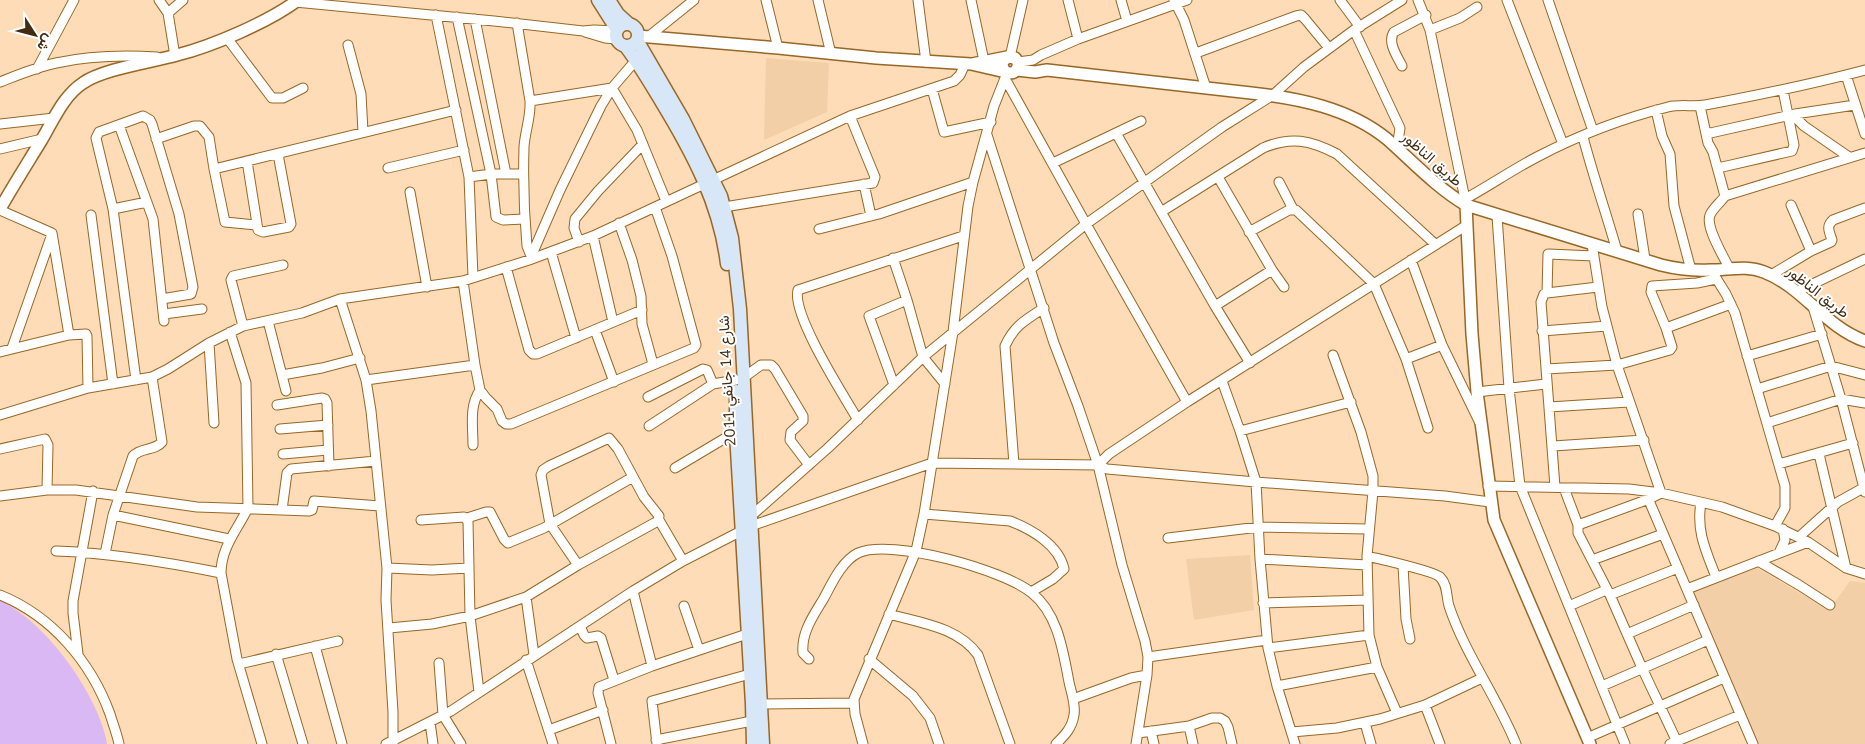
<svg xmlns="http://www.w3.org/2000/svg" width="1865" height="744" font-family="'Nunito Sans',Vazirmatn,sans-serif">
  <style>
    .built { fill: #f2cfa6 }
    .green { fill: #dab8f3 }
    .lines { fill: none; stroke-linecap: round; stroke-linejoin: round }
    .minor-casing { stroke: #986726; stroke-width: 11 }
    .tertiary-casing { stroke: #986726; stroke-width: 14 }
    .secondary-casing { stroke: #986726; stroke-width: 15 }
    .minor { stroke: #fff; stroke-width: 9 }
    .tertiary { stroke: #fff; stroke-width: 11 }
    .secondary { stroke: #d8e7f7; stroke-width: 12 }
    .labels { text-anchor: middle; stroke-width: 4; stroke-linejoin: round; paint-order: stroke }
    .street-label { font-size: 15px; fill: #412c11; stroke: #fff }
  </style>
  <rect width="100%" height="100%" fill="#fddcb7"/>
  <!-- built -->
  <path class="built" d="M766 58 829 63 827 112 764 140Z
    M1250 555 1254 610 1194 620 1186 559Z
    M1750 564 1829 610 1850 581 1865 583V744H1756L1690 591Z"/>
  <!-- green -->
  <path class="green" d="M0 601C45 620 99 696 107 744H0Z"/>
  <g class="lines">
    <defs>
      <path id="minor" d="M159 0 168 13 175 56
        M766 0 778 48
        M818 0 831 54
        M918 0 926 62
        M971 0 984 61
        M1068 0 1078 39
        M1121 0 1127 21
        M1174 0 1184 20 1206 88
        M1340 0 1360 27
        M1418 0 1430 30 1466 204
        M1507 0 1563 144
        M1548 0 1593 131
        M295 2 494 21 583 31 594 30 616 31
        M168 13 183 0
        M436 15 469 177 473 277
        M457 17 491 174 496 217 503 220 525 219
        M475 19 506 174
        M517 23 530 101C531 117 525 131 524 147 523 180 524 213 527 246L531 256
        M1354 30 1400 128 1397 149
        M1430 30 1460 18 1477 7
        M585 32 605 38 616 39
        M648 37 694 0
        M227 38 272 98H283L303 88
        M348 45 361 94 363 132
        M1196 53 1296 16 1301 15 1305 19 1329 48
        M1010 57 1023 0
        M1018 62 1033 60 1041 55 1078 39 1187 0
        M1402 66C1397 56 1387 42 1394 32L1426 15
        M37 69 74 0
        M1846 75 1865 134
        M0 82C18 75 37 67 56 63 88 56 124 55 157 57
        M1007 82 1086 224 1187 402
        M932 89 944 132 991 122
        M530 101 612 88 637 130 666 201
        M1700 106 1708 143 1713 152 1725 196
        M1656 110 1662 136 1670 154 1674 206 1691 270
        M1796 114 1797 119 1804 126 1849 157
        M0 124 54 118
        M119 125 153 219 164 321
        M1116 133 1215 306 1250 363
        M1706 134 1795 114 1855 105
        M987 135 1054 343 1078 406 1098 465 1122 565 1145 641 1148 657 1147 675 1136 744
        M1583 137C1593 175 1606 213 1617 251
        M156 139 194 126H200L209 137 214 169
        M0 149 42 139
        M247 161 258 230 263 232 289 227 291 224 278 154
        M1053 163 1141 121
        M388 168 464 150
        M1718 168 1792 151 1794 145 1783 90
        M469 177 491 174H523
        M1279 182 1293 209
        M864 184 871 216
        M410 192 427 287
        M1465 199C1489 186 1512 170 1537 157 1577 136 1624 118 1668 107 1680 104 1693 107 1705 105 1759 95 1812 84 1865 70
        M1791 205 1811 251
        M724 207 873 183 875 177 850 116
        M113 209 147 202
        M0 210 52 233 69 335
        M1161 212 1263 148C1291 136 1310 140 1337 154L1435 244
        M1638 214 1645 259
        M91 215 113 384
        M1497 216 1509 388 1520 486 1625 744
        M619 223 632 260 641 296 642 324 653 364
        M257 225 225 222 214 169 456 110
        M819 229 879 214 973 182
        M1249 232 1289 210H1296L1374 284 1406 359 1428 428
        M593 236 613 322
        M579 242 574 228 575 219 598 191 643 144
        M1592 244 1602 307 1617 365 1661 493 1649 499 1650 503 1753 744
        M551 252 576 338
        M893 258 907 300 923 357 945 384
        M530 259 560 190 601 106 612 88 636 60
        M1411 260 1442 345 1479 421
        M506 267 529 350 533 354H537L642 310
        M1729 268C1724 257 1705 227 1710 215 1713 208 1721 202 1725 196L1865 153
        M1272 270 1284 287
        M1711 270 1726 294 1735 313 1785 486V508L1775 526
        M1771 275 1811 251 1831 242 1832 240C1829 231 1826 226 1833 220L1865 208
        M1796 292 1865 259
        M1547 293 1548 254 1594 256
        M340 299 366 380 371 411 387 568 386 600 393 712V744
        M1215 306 1272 270 1218 177
        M1813 307 1841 399 1865 492
        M164 314 202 309
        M268 321 286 391
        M243 326 231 280 233 276 283 265
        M1666 328 1651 292 1652 286 1697 283 1716 279
        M595 330 614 382
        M1542 331 1607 326
        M230 332 246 383 248 508C237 530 221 548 221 573L237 659 262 744
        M209 343 214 423
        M12 348 52 234
        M0 352 69 335 86 334 87 336 88 388
        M1333 355 1361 432 1373 476V491L1367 556 1369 635 1377 667 1397 713
        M1747 356 1822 334
        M1406 359 1442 345
        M475 365 480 390 486 398 497 409 502 421 506 424H511L694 348 696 345 672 256 655 207
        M1546 369 1617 365 1670 350 1672 347 1666 328 1731 304
        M282 375 322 368 360 358
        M743 378 761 365H771L775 369 803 416V421L791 432 790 440 809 465
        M136 380 113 209 96 138 99 132 143 116 150 120 152 124 179 214 193 287 191 294 162 299
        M366 380 475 365 463 281
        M1222 381 1240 431 1256 482 1260 559 1268 648 1277 686 1295 744
        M894 385 869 316 907 300
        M1757 389 1831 366 1865 375
        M1477 392 1546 384
        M648 397 703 369 707 370 713 384
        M277 405 322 398 325 399 327 403 329 466
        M1549 407 1629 402
        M0 415 88 388 152 377 168 369 209 343 243 326 302 313 340 299 463 281 529 260 593 236 850 116 954 81 960 75 965 64
        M858 420C844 396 791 314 798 290L963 236
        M1767 423 1841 399 1865 403
        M649 426 713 384 736 380
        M280 429 328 425
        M1240 431 1351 402
        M473 445C473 426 469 406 480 390
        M1553 446 1644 440
        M0 449 45 439 48 445 47 490
        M283 454 328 450
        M1819 454 1846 568
        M1014 464 1005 346C1014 326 1025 320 1044 308
        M1779 464 1853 443
        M1098 465 1109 454 1187 402 1467 225
        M675 468 727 437 736 433
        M1488 486 1629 489 1661 493 1722 507 1775 526 1808 542 1846 568 1865 574
        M1555 487 1541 302 1544 294 1547 293 1598 287
        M1564 488 1578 525V533L1610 595 1642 668 1678 744
        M0 496 47 490H76L197 507 309 511 312 510 314 501 380 506
        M1701 503C1696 531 1706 551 1716 577
        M282 510 287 473 291 469 376 461
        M924 514 1010 521C1031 529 1059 545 1064 569L1053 579 1031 592
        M113 515 133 456C141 447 155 451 162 442L152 377
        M750 517 828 448 923 357 1086 224 1222 127 1273 95 1304 67 1354 30 1402 0
        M467 518 486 512H490L504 539 508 543 544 528 633 477
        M421 520 464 517 468 521 470 616 479 692
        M659 520 683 561
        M1578 525 1649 499
        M1799 537 1838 502 1865 487
        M1168 538 1259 527 1368 529
        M56 551C112 553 166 562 221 573
        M1779 553 1785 540 1783 529
        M105 554 113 515 229 539
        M1367 556C1379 559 1434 571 1440 577 1448 585 1446 596 1449 606 1465 654 1497 697 1516 744
        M1260 559 1367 565
        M1592 560 1663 534
        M1758 561 1799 585 1830 605
        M1403 566 1406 619 1410 639
        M387 568 432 570 469 568
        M1687 589 1808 542
        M633 591 652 666
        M0 595C52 616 91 662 110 714 113 724 117 734 119 744
        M1610 595 1678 568
        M526 597 534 655
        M1263 603 1368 600
        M684 606 699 650
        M1569 606 1606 590
        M889 614C921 623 958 627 978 655L1010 744
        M580 626 584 635 587 638 598 636 601 638 614 680
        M389 628 432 624 470 616 526 597 578 565 658 521 659 516 644 497 618 449 609 438 549 466 543 470 541 475 550 524 578 565
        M1627 634 1694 605
        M315 646 342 744
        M1268 648 1369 635
        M78 654 73 613V601L93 491
        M276 654 303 744
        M1148 657 1267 640
        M809 659 803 653C801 632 814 615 824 598 832 583 842 561 858 553 891 538 1004 570 1032 593 1058 614 1063 651 1069 682 1071 692 1076 705 1074 715 1072 728 1065 735 1056 744
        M869 659 913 696 930 718 939 744
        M526 660 553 744
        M439 663 443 715 461 744
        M239 664 338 641
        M1277 686 1377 667
        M1602 686 1708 640
        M1073 699 1131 678 1147 675
        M756 704 854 703
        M1425 705 1440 744
        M430 722 433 744
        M1365 723 1371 744
        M1189 726 1193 744
        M549 730 603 710
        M1151 731 1154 744
        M1292 732 1337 728 1380 719 1425 705 1482 678
        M1138 733 1189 726 1212 718H1220L1225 721 1228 727 1232 744
        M1587 738 1724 678
        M656 740 752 721
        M386 744 451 711 633 591 683 561 751 526 932 463 1098 465 1107 469 1256 482 1445 496 1490 502
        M611 744 598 693 599 687 652 666 747 634
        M657 744 652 701 750 674
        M863 744 855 714 854 699 916 551 924 514 953 332 968 206 973 182 994 106 1007 73
        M1670 744 1740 715"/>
      <path id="tertiary" d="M638 36 778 48 876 58 971 64 1010 73C1016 73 1019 68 1018 62L1015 58 1008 57 1003 61 1002 66 1005 72
        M972 64 1007 57
        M1016 70 1035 72 1047 70 1251 93C1298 98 1349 108 1387 139 1413 162 1436 187 1466 205L1661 265C1677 269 1693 271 1710 270 1729 270 1746 265 1764 272 1803 287 1825 327 1865 341
        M1466 205 1472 334 1477 392 1494 520 1590 744
        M0 209C13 186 27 164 41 141 53 121 63 96 83 83 103 69 152 62 177 55 213 46 268 22 298 0"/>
      <path id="secondary" d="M598 0 617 30
        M609 0 618 14 629 24
        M616 35a11 11 0 1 1 22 0a11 11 0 1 1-22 0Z
        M637 40 683 119 721 196 732 238 740 309 763 744
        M626 47C639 64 650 83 661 101 692 152 720 204 727 264
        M736 391V433L752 704 753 744"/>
    </defs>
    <!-- minor casing -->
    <use href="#minor" class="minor-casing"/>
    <!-- tertiary casing -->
    <use href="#tertiary" class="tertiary-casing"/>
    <!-- secondary casing -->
    <use href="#secondary" class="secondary-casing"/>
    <!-- minor -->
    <use href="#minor" class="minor"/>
    <!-- tertiary -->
    <use href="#tertiary" class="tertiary"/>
    <!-- secondary -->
    <use href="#secondary" class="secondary"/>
  </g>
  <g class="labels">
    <!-- street labels -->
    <g class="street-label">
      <text transform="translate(1432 159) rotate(41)" y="5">طريق الناظور</text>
      <text transform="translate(1818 292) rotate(38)" y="5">طريق الناظور</text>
      <text transform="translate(727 381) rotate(-93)" y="5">شارع 14 جانفي 2011</text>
    </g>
  </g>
  <!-- north arrow -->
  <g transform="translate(35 35) rotate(126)" stroke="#ffffff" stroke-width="4" paint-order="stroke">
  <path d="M0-4L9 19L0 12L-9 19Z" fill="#412c11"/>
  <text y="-8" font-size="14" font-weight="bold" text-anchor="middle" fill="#412c11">ش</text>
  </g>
</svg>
